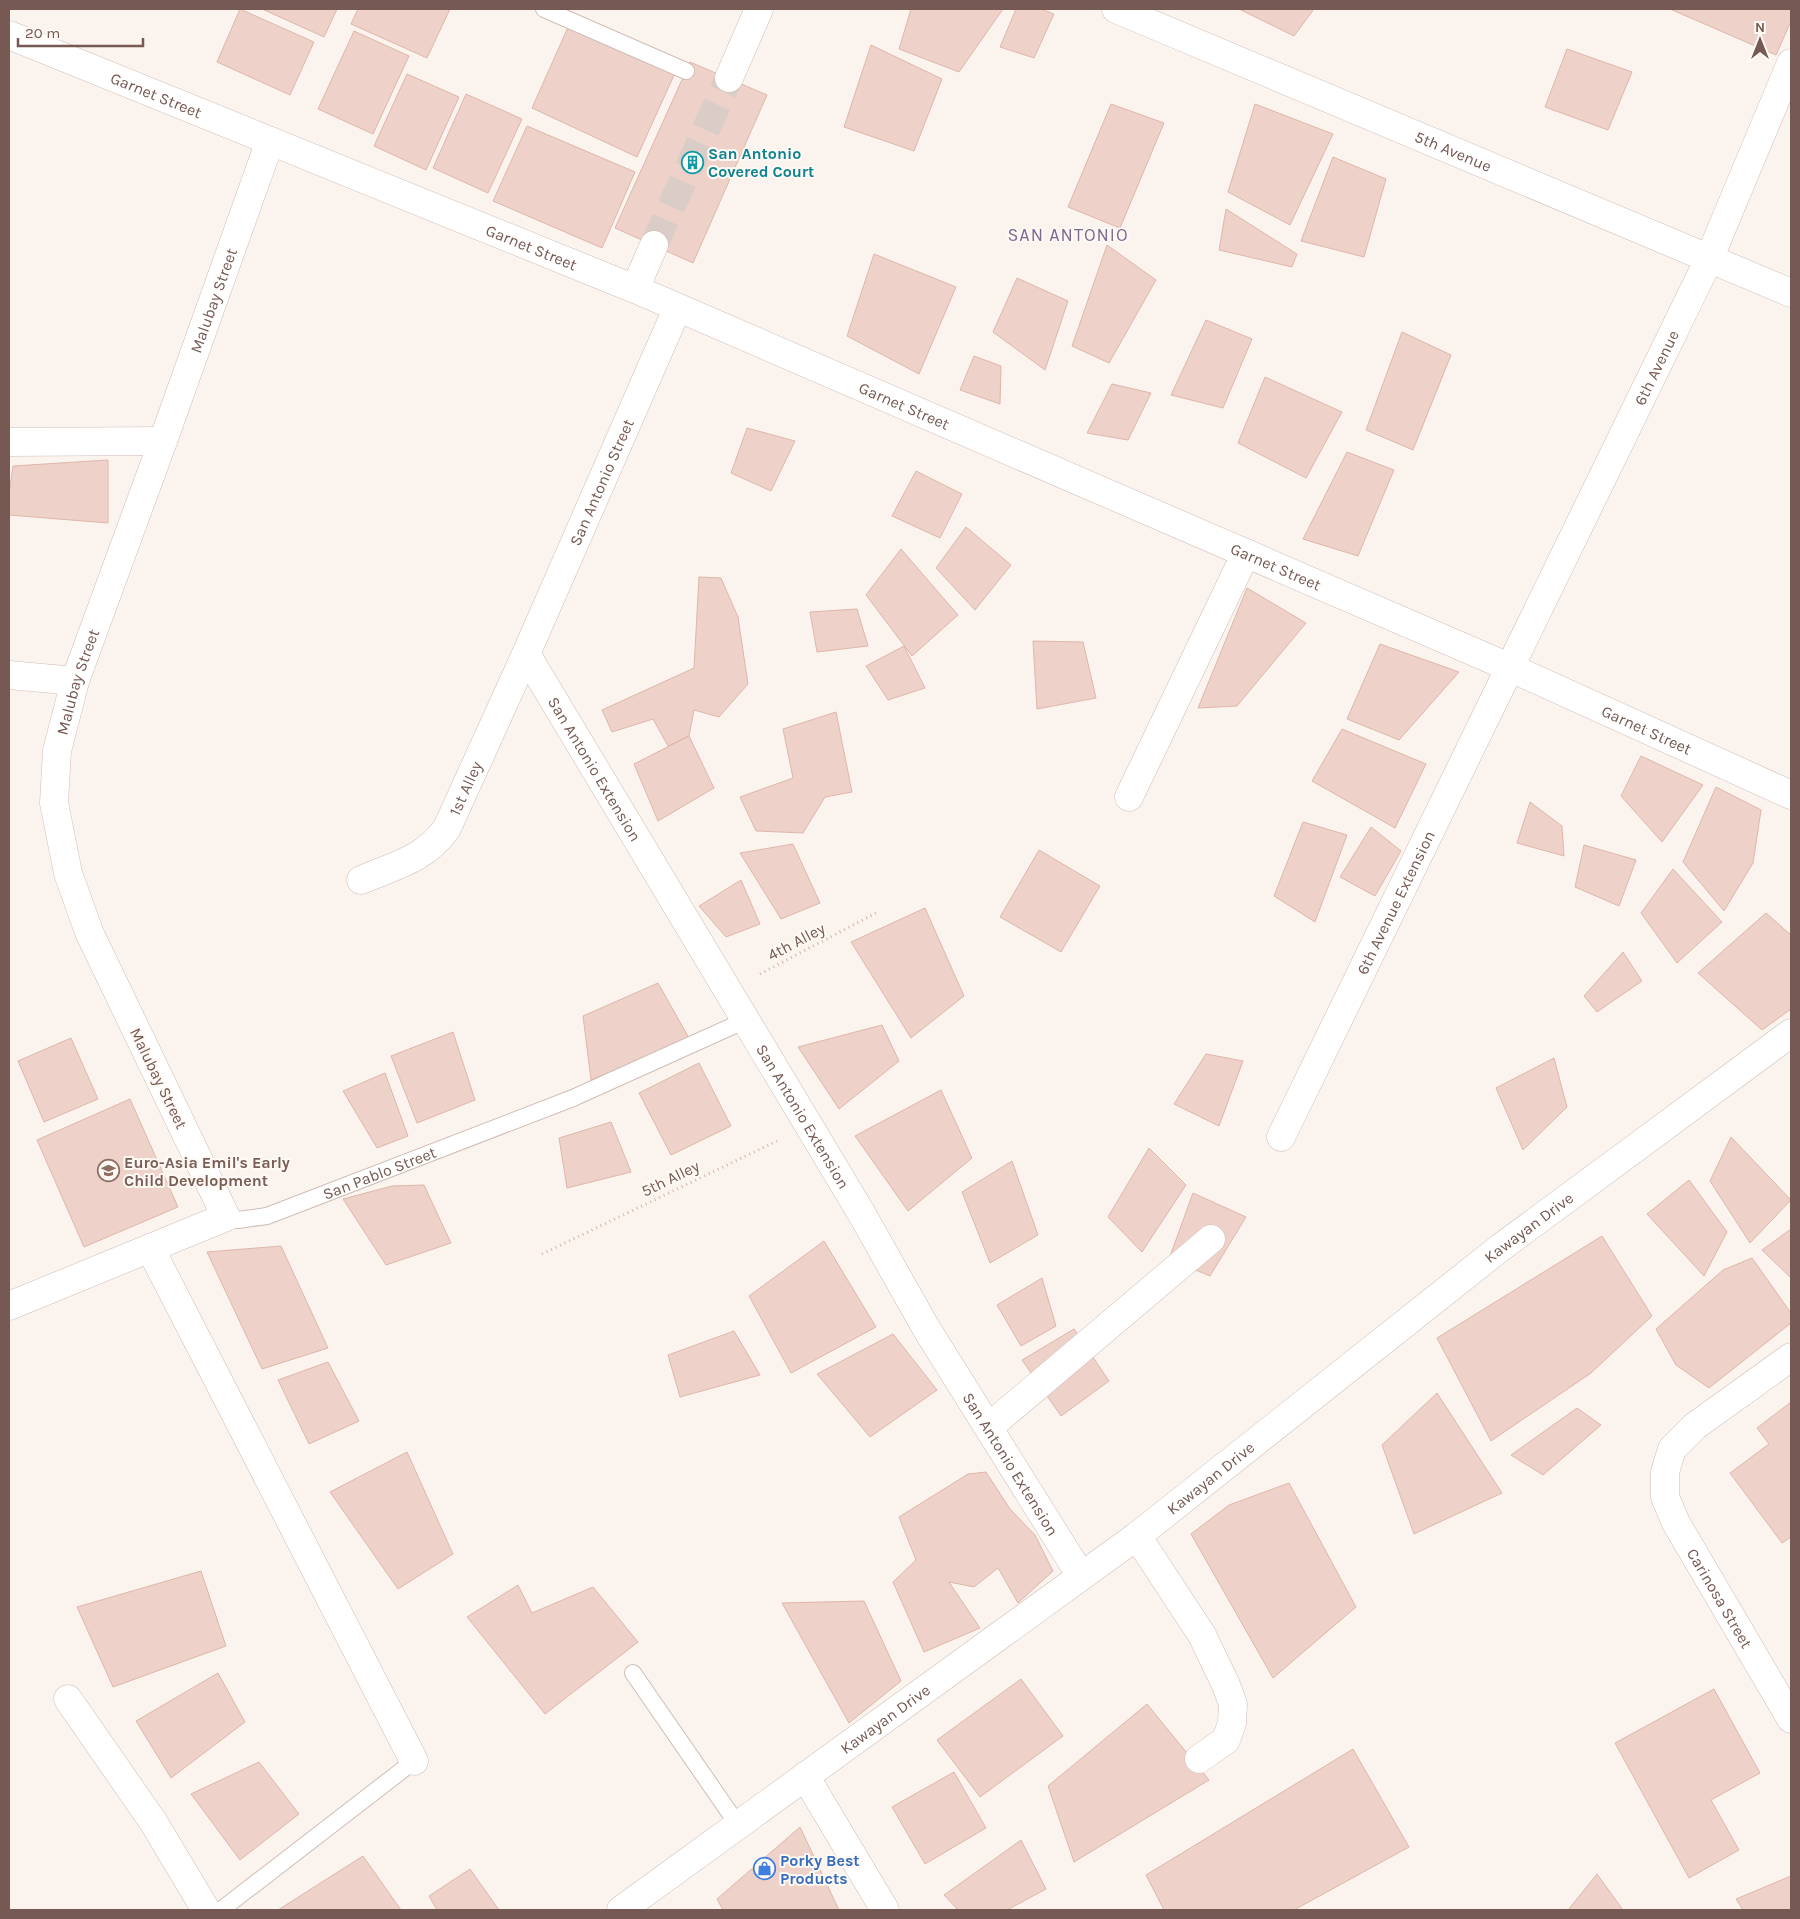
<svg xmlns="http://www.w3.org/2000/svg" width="1800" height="1919" font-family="Karla,sans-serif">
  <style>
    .building { fill: #eed1c8; stroke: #dfb6aa }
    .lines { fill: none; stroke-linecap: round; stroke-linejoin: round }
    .minor-tunnel { stroke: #dacdc7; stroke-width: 28; stroke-dasharray: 28 14; stroke-linecap: butt }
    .service-casing { stroke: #cfbdb6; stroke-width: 18 }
    .minor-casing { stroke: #cfbdb6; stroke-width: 29 }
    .tertiary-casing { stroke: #cfbdb6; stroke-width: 29 }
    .path { stroke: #d3b4ab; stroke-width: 3; stroke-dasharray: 1 4; stroke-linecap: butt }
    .service { stroke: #fff; stroke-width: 16 }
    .minor { stroke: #fff; stroke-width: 28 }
    .tertiary { stroke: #fff; stroke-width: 28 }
    .labels { text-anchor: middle; stroke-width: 4; stroke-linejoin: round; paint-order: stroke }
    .street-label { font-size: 16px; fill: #755952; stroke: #fef9f4 }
    .culture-label { font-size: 16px; font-weight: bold; fill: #0d838f; stroke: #fef9f4; text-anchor: start }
    .education-label { font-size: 16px; font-weight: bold; fill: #785e54; stroke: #fef9f4; text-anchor: start }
    .shop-label { font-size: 16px; font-weight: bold; fill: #366cbe; stroke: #fef9f4; text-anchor: start }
    .neighbourhood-label { font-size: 18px; letter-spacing: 1px; fill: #7d6a90; stroke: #fef9f4 }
  </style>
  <rect width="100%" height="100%" fill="#fbf4ee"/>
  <!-- building -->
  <path class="building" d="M240 9 314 42 290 95 217 62Z
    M262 9H337L324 37Z
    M358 9H450L427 58 351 24Z
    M911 9H1003L959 72 899 49Z
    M1016 9H1041L1054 14 1034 58 1000 47Z
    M1239 9H1314L1294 36Z
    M1670 9H1791V21L1776 55Z
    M569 25 675 73 637 157 532 108Z
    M354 31 409 56 373 134 318 109Z
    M871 45 942 79 914 151 844 127Z
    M1567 49 1632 72 1608 130 1545 107Z
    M690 62 767 95 693 263 615 228Z
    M407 74 459 97 426 170 374 146Z
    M466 94 522 119 488 193 433 168Z
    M1111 104 1164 123 1120 228 1068 207Z
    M1255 104 1333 134 1290 225 1228 192Z
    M527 126 635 172 602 248 493 201Z
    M1333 157 1386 179 1364 257 1301 241Z
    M1226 209 1297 254 1292 267 1219 250Z
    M1107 245 1156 280 1109 363 1072 346Z
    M874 254 956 287 919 374 847 336Z
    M1017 278 1068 301 1045 370 993 332Z
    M1206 320 1252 339 1223 408 1171 395Z
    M1402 332 1451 355 1413 450 1366 430Z
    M974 356 1001 366 1000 404 960 390Z
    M1265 377 1342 412 1306 478 1238 443Z
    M1112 384 1151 393 1128 440 1087 433Z
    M747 428 795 441 771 491 731 473Z
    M1347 452 1394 470 1358 556 1303 539Z
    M108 460V523L9 515V494L13 466Z
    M916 471 962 494 940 538 892 516Z
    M966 527 1011 565 975 610 936 568Z
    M901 549 958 615 912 656 866 595Z
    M699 577 721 578 738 617 748 684 719 717 694 710 689 736 668 746 653 719 612 732 602 710 694 668Z
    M1247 588 1306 623 1237 706 1198 708Z
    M857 609 868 646 817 652 810 612Z
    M1033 641 1083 642 1096 698 1037 709Z
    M1380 644 1459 672 1399 740 1347 719Z
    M904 646 925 688 888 700 866 666Z
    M836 712 852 792 825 797 803 833 756 831 740 797 793 778 783 729Z
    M1342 729 1426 764 1395 828 1312 781Z
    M689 736 714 788 658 821 634 764Z
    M1641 756 1703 785 1662 842 1621 796Z
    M1716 787 1761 810 1753 863 1724 911 1683 862Z
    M1530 802 1562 826 1564 856 1517 843Z
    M1303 822 1347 835 1315 922 1274 896Z
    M1371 827 1401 851 1375 896 1340 877Z
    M793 844 820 903 781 919 740 853Z
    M1584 845 1636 860 1619 906 1575 887Z
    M1039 850 1100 886 1061 952 1000 917Z
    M1673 869 1722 922 1677 963 1641 913Z
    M741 880 760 924 726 937 699 906Z
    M925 908 964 996 911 1038 851 942Z
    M1766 913 1791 935V1009L1762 1030 1698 973Z
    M1623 952 1642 981 1597 1012 1584 996Z
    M658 983 689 1038 591 1080 583 1016Z
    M882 1025 899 1061 839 1109 798 1047Z
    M453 1032 475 1100 417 1123 391 1056Z
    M71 1038 98 1099 44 1122 18 1061Z
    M1206 1054 1243 1061 1219 1126 1174 1104Z
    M1554 1058 1567 1107 1523 1150 1496 1088Z
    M699 1063 731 1126 671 1155 639 1093Z
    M385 1073 408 1136 377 1148 343 1091Z
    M941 1090 972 1158 908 1211 855 1136Z
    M130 1099 178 1207 84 1247 37 1140Z
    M611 1122 631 1172 567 1188 559 1138Z
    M1731 1137 1791 1200 1750 1243 1710 1181Z
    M1149 1148 1186 1185 1142 1252 1108 1217Z
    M1012 1161 1038 1235 990 1263 962 1192Z
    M1689 1180 1727 1232 1704 1276 1647 1214Z
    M424 1185 451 1243 386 1265 343 1199 392 1186Z
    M1193 1193 1246 1217 1210 1276 1169 1259Z
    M1791 1229V1278L1762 1250Z
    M1602 1236 1652 1316 1591 1373 1491 1441 1437 1338Z
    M824 1241 876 1327 791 1373 749 1296Z
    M281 1246 328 1348 262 1369 207 1252Z
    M1752 1258 1791 1313V1323L1709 1388 1676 1365 1656 1329 1723 1270Z
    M1042 1278 1056 1326 1021 1346 997 1305Z
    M1074 1329 1109 1381 1061 1416 1022 1360Z
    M734 1331 760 1375 680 1397 668 1355Z
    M893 1334 937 1390 870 1437 817 1374Z
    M328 1362 359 1421 309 1444 278 1380Z
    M1437 1393 1502 1493 1414 1534 1382 1445Z
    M1791 1402V1537L1782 1543 1730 1473 1769 1444 1757 1428Z
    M1577 1408 1601 1425 1543 1475 1511 1455Z
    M407 1452 453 1554 398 1589 330 1492Z
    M986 1472 1010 1509 1035 1535 1053 1571 1018 1603 998 1568 974 1587 949 1582 980 1628 924 1652 893 1582 916 1560 899 1517 968 1474Z
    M1289 1483 1356 1607 1273 1678 1191 1534 1229 1505Z
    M201 1571 226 1646 113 1687 77 1607Z
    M518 1585 532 1613 593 1587 638 1642 545 1714 467 1617Z
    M864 1601 901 1681 849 1723 782 1603Z
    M218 1673 245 1722 171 1778 136 1721Z
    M1021 1679 1063 1736 980 1797 937 1740Z
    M1714 1689 1760 1773 1711 1800 1739 1850 1689 1878 1615 1743Z
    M1147 1704 1209 1780 1074 1862 1048 1786Z
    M1353 1749 1409 1847 1294 1910H1164L1146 1875Z
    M259 1762 299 1814 240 1860 191 1794Z
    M954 1772 986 1828 925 1864 892 1807Z
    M800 1827 839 1910H723L717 1899Z
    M1021 1840 1046 1889 1007 1910H958L944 1895Z
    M363 1856 401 1910H278Z
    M470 1869 499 1910H437L429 1896Z
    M1597 1874 1623 1910H1568Z
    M1791 1876V1910H1743L1736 1899Z"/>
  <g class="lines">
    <!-- minor-tunnel -->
    <path class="minor-tunnel" d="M654 245 729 78"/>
    <defs>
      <g id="service">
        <path d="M544 9 686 71"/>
        <path id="s1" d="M226 1217 238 1220 267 1216 573 1098 746 1020"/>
        <path d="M633 1673 738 1825"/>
        <path d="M221 1910 414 1761"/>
      </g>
      <g id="minor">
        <path id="s2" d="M1116 9 1791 293"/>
        <path id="s3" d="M9 35 635 289 1511 668 1791 795"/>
        <path d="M729 78 759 9"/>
        <path d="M635 289 654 245"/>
        <path d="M9 442 163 441"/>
        <path id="s4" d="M526 654 863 1216 926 1328 1081 1576"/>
        <path d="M9 675 75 681"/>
        <path d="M1129 797 1246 553"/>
        <path id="s5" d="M361 880C396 865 424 860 447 828L526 654 677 309"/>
        <path id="s6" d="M1281 1137 1709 259 1791 63"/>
        <path d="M150 1248 414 1761"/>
        <path id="s7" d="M9 1306 226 1217 89 932 68 873 54 803 57 751 75 681 163 441 270 141"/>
        <path id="s8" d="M1791 1357 1695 1426 1672 1449 1665 1472V1497L1676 1523 1791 1719"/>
        <path d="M989 1427 1211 1239"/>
        <path d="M1137 1536 1202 1635 1226 1685 1233 1704 1232 1723 1226 1740 1199 1759"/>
        <path d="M68 1699 154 1823 206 1910"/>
      </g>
      <g id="tertiary">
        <path d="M805 1776 885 1910"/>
        <path id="s9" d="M621 1910 1137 1536 1500 1248 1791 1033"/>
      </g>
    </defs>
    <!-- service casing -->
    <use href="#service" class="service-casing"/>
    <!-- minor casing -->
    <use href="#minor" class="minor-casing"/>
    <!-- tertiary casing -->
    <use href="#tertiary" class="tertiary-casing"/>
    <!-- path -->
    <path class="path" d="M760 974 876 913
      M542 1254 777 1141"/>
    <!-- service -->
    <use href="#service" class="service"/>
    <!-- minor -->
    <use href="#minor" class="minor"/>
    <!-- tertiary -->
    <use href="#tertiary" class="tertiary"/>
  </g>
  <!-- icons -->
  <defs>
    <symbol id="building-ring" viewBox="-11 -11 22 22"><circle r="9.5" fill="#fef9f4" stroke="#0f9aa8" stroke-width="1.5"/><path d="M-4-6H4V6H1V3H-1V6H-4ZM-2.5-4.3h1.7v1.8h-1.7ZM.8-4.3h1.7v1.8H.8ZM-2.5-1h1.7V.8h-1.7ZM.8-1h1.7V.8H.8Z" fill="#0f9aa8"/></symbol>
    <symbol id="school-ring" viewBox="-11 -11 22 22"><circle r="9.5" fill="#fef9f4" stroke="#8d6e63" stroke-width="1.5"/><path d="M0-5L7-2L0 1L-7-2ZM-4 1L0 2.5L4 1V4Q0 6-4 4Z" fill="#8d6e63"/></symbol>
    <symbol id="shop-ring" viewBox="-11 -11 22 22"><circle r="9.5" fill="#fef9f4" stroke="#3f7fe0" stroke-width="1.5"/><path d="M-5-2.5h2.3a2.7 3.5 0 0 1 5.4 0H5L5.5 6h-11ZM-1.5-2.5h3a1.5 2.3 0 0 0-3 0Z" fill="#3f7fe0"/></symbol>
  </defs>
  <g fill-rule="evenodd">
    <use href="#building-ring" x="680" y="150" width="25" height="25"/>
    <use href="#school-ring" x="96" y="1158" width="25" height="25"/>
    <use href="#shop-ring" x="752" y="1856" width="25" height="25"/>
  </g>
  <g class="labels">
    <!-- street labels -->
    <g class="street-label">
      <text dy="6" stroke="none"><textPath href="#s3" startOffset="159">Garnet Street</textPath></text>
      <text dy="6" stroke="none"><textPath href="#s2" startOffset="366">5th Avenue</textPath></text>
      <text dy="6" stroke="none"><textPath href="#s3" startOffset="564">Garnet Street</textPath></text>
      <text dy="6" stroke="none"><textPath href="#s7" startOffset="1214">Malubay Street</textPath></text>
      <text dy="6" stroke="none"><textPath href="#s6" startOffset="856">6th Avenue</textPath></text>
      <text dy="6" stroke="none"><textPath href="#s3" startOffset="969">Garnet Street</textPath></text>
      <text dy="6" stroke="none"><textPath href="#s5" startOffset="481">San Antonio Street</textPath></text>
      <text dy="6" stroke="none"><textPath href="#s3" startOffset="1374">Garnet Street</textPath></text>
      <text dy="6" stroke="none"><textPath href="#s7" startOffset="809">Malubay Street</textPath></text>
      <text dy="6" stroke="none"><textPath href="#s3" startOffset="1779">Garnet Street</textPath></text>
      <text dy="6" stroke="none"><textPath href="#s4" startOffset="134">San Antonio Extension</textPath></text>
      <text dy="6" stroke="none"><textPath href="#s5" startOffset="146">1st Alley</textPath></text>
      <text dy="6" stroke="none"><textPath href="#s6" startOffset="261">6th Avenue Extension</textPath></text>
      <text transform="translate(796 941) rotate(-28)" y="6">4th Alley</text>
      <text transform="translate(159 1078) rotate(64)" y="6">Malubay Street</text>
      <text dy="6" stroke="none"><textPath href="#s4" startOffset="539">San Antonio Extension</textPath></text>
      <text dy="6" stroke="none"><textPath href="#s1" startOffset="162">San Pablo Street</textPath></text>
      <text transform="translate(670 1178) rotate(-26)" y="6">5th Alley</text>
      <text dy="6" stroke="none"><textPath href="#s9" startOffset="1136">Kawayan Drive</textPath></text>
      <text dy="6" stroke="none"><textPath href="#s4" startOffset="944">San Antonio Extension</textPath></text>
      <text dy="6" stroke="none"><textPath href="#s9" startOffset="731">Kawayan Drive</textPath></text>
      <text dy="6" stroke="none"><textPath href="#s8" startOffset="315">Carinosa Street</textPath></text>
      <text dy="6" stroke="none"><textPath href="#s9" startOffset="326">Kawayan Drive</textPath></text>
    </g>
    <!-- culture labels -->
    <g class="culture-label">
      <text x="708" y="159">San Antonio<tspan x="708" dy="18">Covered Court</tspan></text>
    </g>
    <!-- education labels -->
    <g class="education-label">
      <text x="124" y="1168">Euro-Asia Emil's Early<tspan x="124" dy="18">Child Development</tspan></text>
    </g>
    <!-- shop labels -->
    <g class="shop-label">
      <text x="780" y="1866">Porky Best<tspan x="780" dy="18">Products</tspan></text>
    </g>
    <!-- neighbourhood labels -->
    <g class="neighbourhood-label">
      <text x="1068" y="241">SAN ANTONIO</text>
    </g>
  </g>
  <!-- border -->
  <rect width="1800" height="1919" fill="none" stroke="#755952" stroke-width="20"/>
  <!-- north arrow -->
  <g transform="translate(1760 40)" stroke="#fef9f4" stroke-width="4" paint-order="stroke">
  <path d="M0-4L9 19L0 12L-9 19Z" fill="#755952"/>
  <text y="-8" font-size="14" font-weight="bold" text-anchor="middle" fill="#755952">N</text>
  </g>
  <!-- scale -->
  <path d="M18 38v8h125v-8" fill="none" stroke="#755952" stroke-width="2.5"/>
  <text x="25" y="38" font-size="15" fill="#755952" stroke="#fef9f4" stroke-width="4" paint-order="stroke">20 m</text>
</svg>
